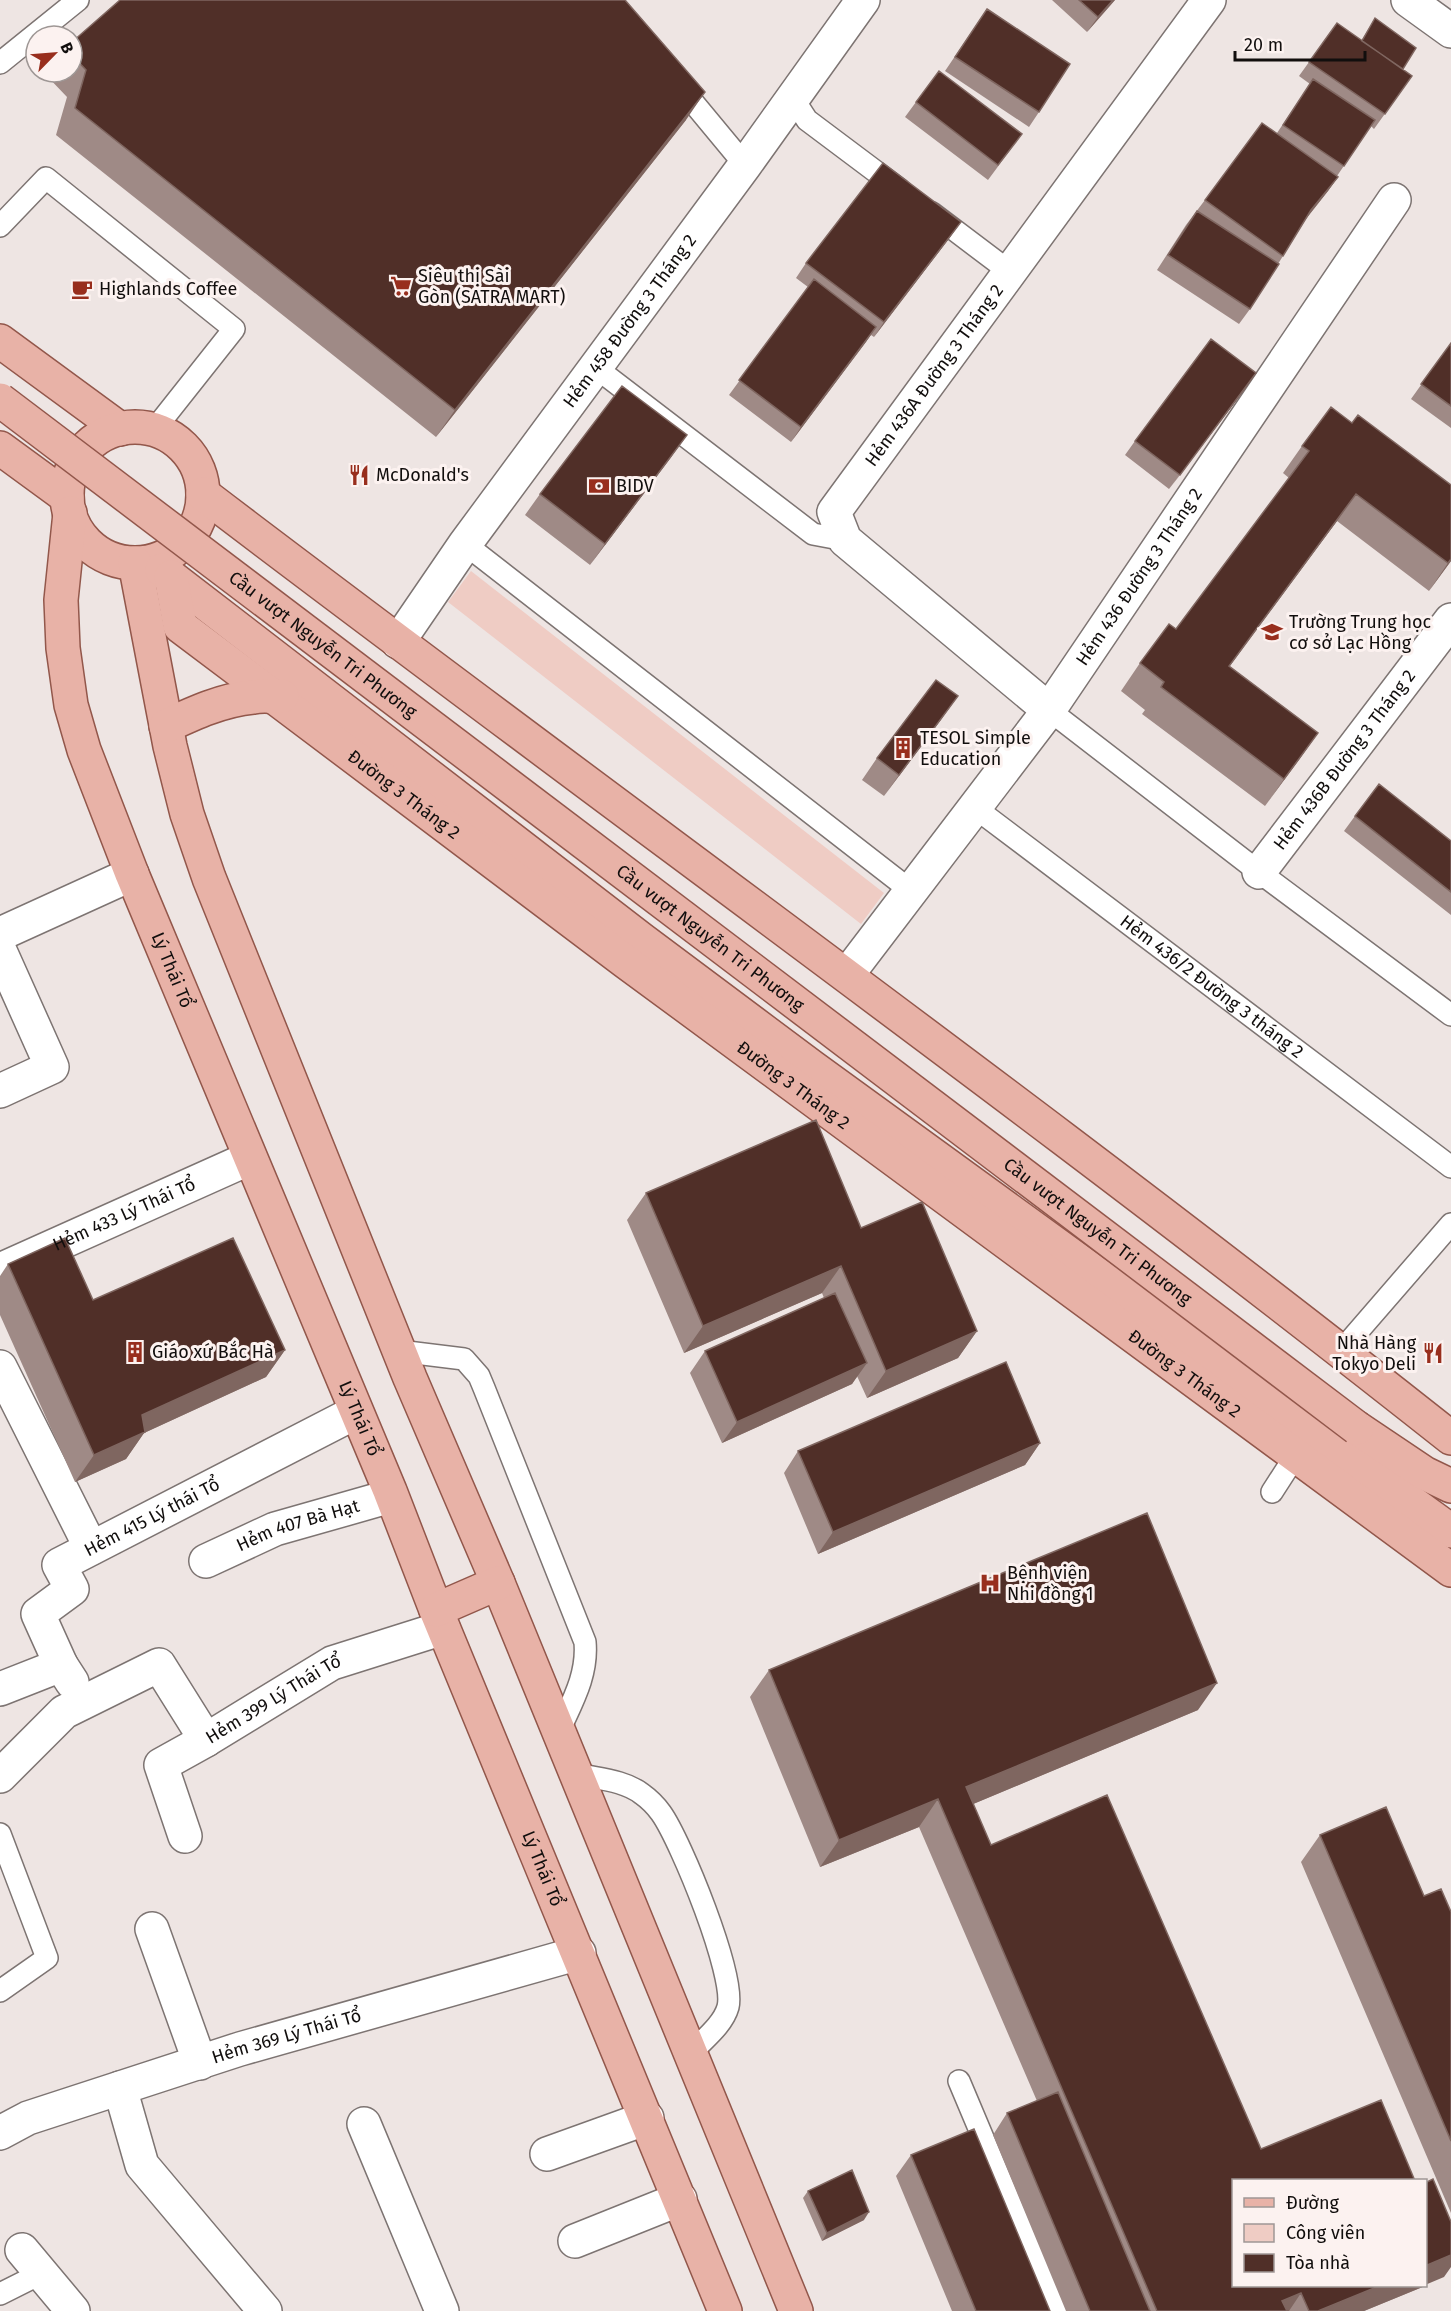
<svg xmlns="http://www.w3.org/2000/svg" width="1451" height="2311" font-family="'Fira Sans',sans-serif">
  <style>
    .green { fill: #efccc4 }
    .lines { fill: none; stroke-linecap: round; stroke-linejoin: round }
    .lane-casing { stroke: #7d7472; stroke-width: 24 }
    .street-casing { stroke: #7d7472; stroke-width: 36 }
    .primary-casing { stroke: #92574b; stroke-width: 36 }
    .lane { stroke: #fff; stroke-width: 21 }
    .street { stroke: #fff; stroke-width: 33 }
    .primary { stroke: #e8b2a7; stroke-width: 33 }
    .primary-bridge-casing { stroke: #92574b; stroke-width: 36; stroke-linecap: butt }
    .primary-bridge { stroke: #e8b2a7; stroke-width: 33 }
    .wall { fill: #9f8a86 }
    .shaded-wall { fill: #7f6660 }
    .building { fill: #502f28; stroke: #7f6660; stroke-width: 1.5 }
    .labels { text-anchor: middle; stroke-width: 6; stroke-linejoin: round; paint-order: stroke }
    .poi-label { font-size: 18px; fill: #110e0d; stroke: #fcf2f0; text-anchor: start }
    .street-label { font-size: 18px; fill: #110e0d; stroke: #fcf2f0 }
  </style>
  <rect width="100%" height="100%" fill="#eee5e3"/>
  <!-- green -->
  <path class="green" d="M471 571 884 893 861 924 448 602Z"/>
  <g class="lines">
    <defs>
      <g id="lane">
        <path d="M0 63 78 0"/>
        <path d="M677 83 745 165"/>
        <path d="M792 97 807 120 899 189"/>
        <path d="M932 213 1010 272"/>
        <path d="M0 226 46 178 234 329 154 430"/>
        <path d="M595 367 813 534 845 540"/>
        <path d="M465 544 910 890"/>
        <path d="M1049 710 1259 872 1451 1015"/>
        <path id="s1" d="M974 807 1451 1167"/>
        <path d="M399 1351 464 1359 479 1376 484 1388 585 1642C588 1675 572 1702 559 1731"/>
        <path d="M1341 1351 1451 1224"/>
        <path d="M1272 1492 1301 1447"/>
        <path d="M577 1774C598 1779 624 1780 642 1794 649 1799 656 1806 661 1813 681 1841 736 1976 728 2007 723 2025 703 2040 691 2053"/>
        <path d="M0 1834 47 1958 0 1991"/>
        <path d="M959 2081 1056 2311"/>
        <path d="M0 2294 42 2273"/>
      </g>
      <g id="street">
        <path d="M1408 0 1451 31"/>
        <path id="s2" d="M398 642 465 544 745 165 863 0"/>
        <path id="s3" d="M1049 710 845 540 834 512 1209 0"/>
        <path id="s4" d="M1259 872 1451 620"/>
        <path d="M0 934 132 874"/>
        <path d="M0 951 52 1067 0 1091"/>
        <path id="s5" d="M847 975 1049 710 1394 200"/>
        <path id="s6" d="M0 1270 250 1158"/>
        <path d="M0 1367 91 1548"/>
        <path id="s7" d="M206 1561 275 1529 391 1496"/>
        <path id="s8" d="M61 1665 38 1614 72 1589 59 1565 356 1412"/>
        <path d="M0 1689 61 1665 72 1682"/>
        <path id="s9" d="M0 1776 64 1712 159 1665 206 1740 332 1663 443 1628"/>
        <path d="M185 1836 161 1765 206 1740"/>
        <path d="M152 1929 200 2063"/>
        <path d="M120 2088 142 2165 265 2311"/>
        <path d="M364 2124 442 2311"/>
        <path id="s10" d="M0 2133 28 2118 240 2049 579 1953"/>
        <path d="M547 2154 647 2118"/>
        <path d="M575 2241 680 2199"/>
        <path d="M22 2250 73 2311"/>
      </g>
      <g id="primary">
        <path d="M0 341 120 429"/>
        <circle cx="135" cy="495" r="68"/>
        <path d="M0 448 67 497"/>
        <path d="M203 494C618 810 1042 1114 1451 1438"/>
        <path id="s11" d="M70 513 61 600 63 648 71 705 84 750 132 874 390 1491 436 1610 725 2311"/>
        <path d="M135 563 170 746 187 814 209 878 410 1378 498 1583 796 2311"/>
        <path d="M162 570 641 939 812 1067 1451 1531"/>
        <path id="s12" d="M171 577 180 626 626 962 1451 1570"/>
        <path d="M166 726C194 713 222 700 253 697 263 695 272 697 282 696"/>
        <path d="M1357 1428 1424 1473 1451 1486"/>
        <path d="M436 1610 498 1583"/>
      </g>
    </defs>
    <!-- lane casing -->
    <use href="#lane" class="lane-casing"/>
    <!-- street casing -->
    <use href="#street" class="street-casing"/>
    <!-- primary casing -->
    <use href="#primary" class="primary-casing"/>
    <!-- lane -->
    <use href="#lane" class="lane"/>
    <!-- street -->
    <use href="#street" class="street"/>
    <!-- primary -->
    <use href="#primary" class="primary"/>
    <defs>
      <g id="primary-bridge">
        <path id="s13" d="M0 400 1357 1428"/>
      </g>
    </defs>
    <!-- primary-bridge casing -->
    <use href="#primary-bridge" class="primary-bridge-casing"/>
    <!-- primary-bridge -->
    <use href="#primary-bridge" class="primary-bridge"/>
  </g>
  <!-- wall -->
  <path class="wall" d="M1052 0H1115L1087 32Z
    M987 9 1039 112 1029 127 945 71Z
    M1375 18 1403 69 1412 76 1374 129 1371 126 1337 176 1338 177 1328 191 1306 219 1250 309 1239 324 1157 270 1186 225 1205 200 1277 133 1310 84 1299 76 1337 23 1361 41Z
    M72 42 686 120 436 437 56 135 67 97 46 75 48 72H72Z
    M916 102 1011 149 988 180 905 117Z
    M951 236 874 337 871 335 791 442 729 395 808 287 796 278 806 263Z
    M1451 343V428L1411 399Z
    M1246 388 1169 489 1125 455 1135 441Z
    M1302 446 1451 561 1429 591 1337 521 1229 666 1318 733 1265 806 1142 714 1145 710 1121 691 1140 663 1176 629 1289 478 1283 473Z
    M672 456 590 565 525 515 540 494Z
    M943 717 884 796 862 780 877 758Z
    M1355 816 1451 841V915L1344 831Z
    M646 1193 861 1228 977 1331 958 1358 867 1398 857 1376 852 1384 722 1443 690 1373 705 1351 824 1298 822 1293 684 1353 627 1220Z
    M8 1264 93 1300 285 1350 266 1377 144 1433 126 1459 75 1482 0 1315V1276Z
    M1040 1443 1025 1465 818 1554 784 1473 798 1451Z
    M769 1670 1198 1710 973 1804 991 1845 1233 2286H1425L1364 2311H1066L993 2135 1007 2113 1037 2101 919 1827 820 1867 750 1697Z
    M1320 1835 1451 1912V2213L1301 1862Z
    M911 2155 1050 2311H952L896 2176Z
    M808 2191 864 2220 822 2241 803 2198Z"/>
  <!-- shaded-wall -->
  <path class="shaded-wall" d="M1113 0H1115L1087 32 1098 17Z
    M705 92 686 120 436 437 455 410Z
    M1338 177 1328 191 1301 225 1311 210Z
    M961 222 951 236 874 337 884 322Z
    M876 327 866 342 791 442 801 427Z
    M1256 373 1246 388 1169 489 1180 475Z
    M687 435 672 456 590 565 605 544Z
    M1356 494 1337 521 1210 693 1229 666Z
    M1451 559V561L1429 591 1448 563Z
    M958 696 943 717 884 796 899 775Z
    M1318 733 1299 760 1265 806 1284 779Z
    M841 1266 822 1293 684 1353 703 1326Z
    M977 1331 958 1358 867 1398 886 1371Z
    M285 1350 266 1377 144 1433 126 1459 75 1482 94 1455 142 1415Z
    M867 1363 852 1384 722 1443 737 1422Z
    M1040 1443 1025 1465 818 1554 833 1532Z
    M1217 1683 1198 1710 947 1815 966 1787Z
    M938 1799 919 1827 820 1867 839 1840Z
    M869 2212 864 2220 822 2241 827 2233Z
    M1451 2255V2267L1444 2277 1425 2285V2266Z
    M1379 2286H1425L1364 2311H1318Z
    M1301 2293 1289 2311H1275L1282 2301Z"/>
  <!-- building -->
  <path class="building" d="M120 0H625L705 92 455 410 75 108 86 70 72 55V42Z
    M1079 0H1113L1098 17Z
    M987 9 1070 64 1039 112 955 57Z
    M1375 18 1416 48 1403 69 1362 41Z
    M1337 23 1412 76 1385 114 1309 62Z
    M939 71 1022 134 998 165 916 102Z
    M1313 79 1375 120 1344 166 1283 125Z
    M1262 123 1338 177 1311 210 1283 256 1205 200Z
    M883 163 961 222 884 322 806 263Z
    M1197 211 1279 264 1250 309 1168 255Z
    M814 279 876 327 801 427 739 380Z
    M1211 339 1256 373 1180 475 1135 441Z
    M1451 343V406L1421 384Z
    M622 386 687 435 605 544 540 494Z
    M1331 407 1352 423 1358 415 1451 485V559L1448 563 1356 494 1229 666 1318 733 1284 779 1161 687 1164 682 1140 663 1169 624 1176 629 1309 451 1302 446Z
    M936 680 958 696 899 775 877 758Z
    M1379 784 1451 841V892L1355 816Z
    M816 1120 861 1228 922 1202 977 1331 886 1371 841 1266 703 1326 646 1193Z
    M65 1238 93 1300 233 1238 285 1350 142 1415 145 1432 94 1455 8 1264Z
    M835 1293 867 1363 737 1422 705 1351Z
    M1006 1362 1040 1443 833 1532 798 1451Z
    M1147 1513 1217 1683 966 1787 991 1845 1107 1795 1261 2149 1381 2100 1415 2181H1233V2286H1379L1318 2311H1309L1301 2293 1282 2301 1287 2311H1157L938 1799 839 1840 769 1670Z
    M1386 1807 1424 1896 1441 1889 1451 1912V2141L1320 1835Z
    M1058 2092 1150 2311H1090L1007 2113Z
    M974 2129 1050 2311H976L911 2155Z
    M852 2170 869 2212 827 2233 808 2191Z
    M1433 2179 1451 2222V2255L1425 2266V2183Z"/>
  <!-- icons -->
  <defs>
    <symbol id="supermarket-bare" viewBox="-9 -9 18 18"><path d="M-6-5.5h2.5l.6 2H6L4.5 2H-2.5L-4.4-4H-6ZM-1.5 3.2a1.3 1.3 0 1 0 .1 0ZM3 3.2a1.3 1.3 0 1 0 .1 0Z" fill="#982e1d" stroke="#fcf2f0" stroke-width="2.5" paint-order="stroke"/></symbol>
    <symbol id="cafe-bare" viewBox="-9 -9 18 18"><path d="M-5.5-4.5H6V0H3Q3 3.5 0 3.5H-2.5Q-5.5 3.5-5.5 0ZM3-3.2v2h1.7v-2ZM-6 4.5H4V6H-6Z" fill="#982e1d" stroke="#fcf2f0" stroke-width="2.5" paint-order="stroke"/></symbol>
    <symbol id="restaurant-bare" viewBox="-9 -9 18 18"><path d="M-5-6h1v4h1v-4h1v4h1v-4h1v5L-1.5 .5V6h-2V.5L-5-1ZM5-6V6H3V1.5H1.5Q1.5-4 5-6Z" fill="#982e1d" stroke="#fcf2f0" stroke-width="2.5" paint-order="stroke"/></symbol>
    <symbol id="bank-bare" viewBox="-9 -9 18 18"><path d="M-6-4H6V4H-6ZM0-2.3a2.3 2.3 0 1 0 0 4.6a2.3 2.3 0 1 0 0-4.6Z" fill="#982e1d" stroke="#fcf2f0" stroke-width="2.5" paint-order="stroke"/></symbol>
    <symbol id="school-bare" viewBox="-9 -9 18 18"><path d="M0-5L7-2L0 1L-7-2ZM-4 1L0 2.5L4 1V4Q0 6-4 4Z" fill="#982e1d" stroke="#fcf2f0" stroke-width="2.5" paint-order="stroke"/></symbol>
    <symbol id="building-bare" viewBox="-9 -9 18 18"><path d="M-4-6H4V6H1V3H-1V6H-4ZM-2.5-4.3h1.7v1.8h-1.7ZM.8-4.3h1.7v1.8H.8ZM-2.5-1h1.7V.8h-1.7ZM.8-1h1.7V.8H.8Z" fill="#982e1d" stroke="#fcf2f0" stroke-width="2.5" paint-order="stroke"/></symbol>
    <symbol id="hospital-bare" viewBox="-9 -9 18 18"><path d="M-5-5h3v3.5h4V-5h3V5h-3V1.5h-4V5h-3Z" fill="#982e1d" stroke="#fcf2f0" stroke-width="2.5" paint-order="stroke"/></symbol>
  </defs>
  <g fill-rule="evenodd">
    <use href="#supermarket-bare" x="386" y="271" width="30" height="30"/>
    <use href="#cafe-bare" x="67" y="274" width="30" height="30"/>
    <use href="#restaurant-bare" x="344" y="460" width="30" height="30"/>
    <use href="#bank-bare" x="584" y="471" width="30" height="30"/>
    <use href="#school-bare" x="1257" y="617" width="30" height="30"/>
    <use href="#building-bare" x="888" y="733" width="30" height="30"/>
    <use href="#building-bare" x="120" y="1337" width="30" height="30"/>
    <use href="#restaurant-bare" x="1418" y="1338" width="30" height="30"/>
    <use href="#hospital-bare" x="975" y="1568" width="30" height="30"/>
  </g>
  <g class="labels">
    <!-- poi labels -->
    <g class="poi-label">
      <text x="418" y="282">Siêu thị Sài<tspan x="418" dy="21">Gòn (SATRA MART)</tspan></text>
      <text x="99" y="295">Highlands Coffee</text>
      <text x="376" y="481">McDonald's</text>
      <text x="616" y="492">BIDV</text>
      <text x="1289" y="628">Trường Trung học<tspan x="1289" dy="21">cơ sở Lạc Hồng</tspan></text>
      <text x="920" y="744">TESOL Simple<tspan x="920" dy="21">Education</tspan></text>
      <text x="1416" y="1349" text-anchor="end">Nhà Hàng<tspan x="1416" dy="21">Tokyo Deli</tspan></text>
      <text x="152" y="1358">Giáo xứ Bắc Hà</text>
      <text x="1007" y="1579">Bệnh viện<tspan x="1007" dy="21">Nhi đồng 1</tspan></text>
    </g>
    <!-- street labels -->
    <g class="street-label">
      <text dy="6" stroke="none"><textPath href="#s2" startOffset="396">Hẻm 458 Đường 3 Tháng 2</textPath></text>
      <text dy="6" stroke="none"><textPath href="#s3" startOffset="465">Hẻm 436A Đường 3 Tháng 2</textPath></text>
      <text dy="6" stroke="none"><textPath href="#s5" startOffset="494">Hẻm 436 Đường 3 Tháng 2</textPath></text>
      <text dy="6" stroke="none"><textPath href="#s13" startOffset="405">Cầu vượt Nguyễn Tri Phương</textPath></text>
      <text dy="6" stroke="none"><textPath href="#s4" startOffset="141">Hẻm 436B Đường 3 Tháng 2</textPath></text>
      <text dy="6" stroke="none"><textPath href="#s12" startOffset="330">Đường 3 Tháng 2</textPath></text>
      <text dy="6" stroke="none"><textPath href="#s13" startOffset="891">Cầu vượt Nguyễn Tri Phương</textPath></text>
      <text dy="6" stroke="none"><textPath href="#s11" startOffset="477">Lý Thái Tổ</textPath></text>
      <text dy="6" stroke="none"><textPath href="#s1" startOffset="298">Hẻm 436/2 Đường 3 tháng 2</textPath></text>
      <text dy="6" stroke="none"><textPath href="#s12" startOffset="816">Đường 3 Tháng 2</textPath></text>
      <text dy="6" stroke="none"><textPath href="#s6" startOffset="136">Hẻm 433 Lý Thái Tổ</textPath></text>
      <text dy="6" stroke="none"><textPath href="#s13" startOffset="1377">Cầu vượt Nguyễn Tri Phương</textPath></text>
      <text dy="6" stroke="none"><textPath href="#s12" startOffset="1302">Đường 3 Tháng 2</textPath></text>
      <text dy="6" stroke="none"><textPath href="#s11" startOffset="963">Lý Thái Tổ</textPath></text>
      <text dy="6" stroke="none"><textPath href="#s8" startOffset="230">Hẻm 415 Lý thái Tổ</textPath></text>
      <text dy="6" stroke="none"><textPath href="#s7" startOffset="99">Hẻm 407 Bà Hạt</textPath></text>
      <text dy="6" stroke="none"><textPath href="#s9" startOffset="364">Hẻm 399 Lý Thái Tổ</textPath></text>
      <text dy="6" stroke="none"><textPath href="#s11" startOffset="1449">Lý Thái Tổ</textPath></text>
      <text dy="6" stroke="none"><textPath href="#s10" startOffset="303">Hẻm 369 Lý Thái Tổ</textPath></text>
    </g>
  </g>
  <!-- legend -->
  <rect x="1232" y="2179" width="195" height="108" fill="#fcf2f0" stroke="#9e9795" stroke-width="1.5"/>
  <rect x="1244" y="2198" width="30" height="9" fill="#e8b2a7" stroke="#9e9795" stroke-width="1.5"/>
  <text x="1286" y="2209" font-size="18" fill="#110e0d">Đường</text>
  <rect x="1244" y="2224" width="30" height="18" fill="#efccc4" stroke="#9e9795" stroke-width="1.5"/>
  <text x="1286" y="2239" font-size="18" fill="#110e0d">Công viên</text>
  <rect x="1244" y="2254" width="30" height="18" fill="#502f28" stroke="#9e9795" stroke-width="1.5"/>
  <text x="1286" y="2269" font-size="18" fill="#110e0d">Tòa nhà</text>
  <!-- north arrow -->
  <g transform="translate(54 54) rotate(65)"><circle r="28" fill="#fcf2f0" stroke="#9e9795" stroke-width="1.5"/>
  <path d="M0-4.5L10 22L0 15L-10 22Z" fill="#982e1d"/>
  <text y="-9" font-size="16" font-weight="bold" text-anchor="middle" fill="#110e0d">B</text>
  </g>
  <!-- scale -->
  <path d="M1235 51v9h130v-9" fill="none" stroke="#110e0d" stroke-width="3"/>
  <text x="1244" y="51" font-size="18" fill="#110e0d" stroke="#fcf2f0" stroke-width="4.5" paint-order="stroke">20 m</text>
</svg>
